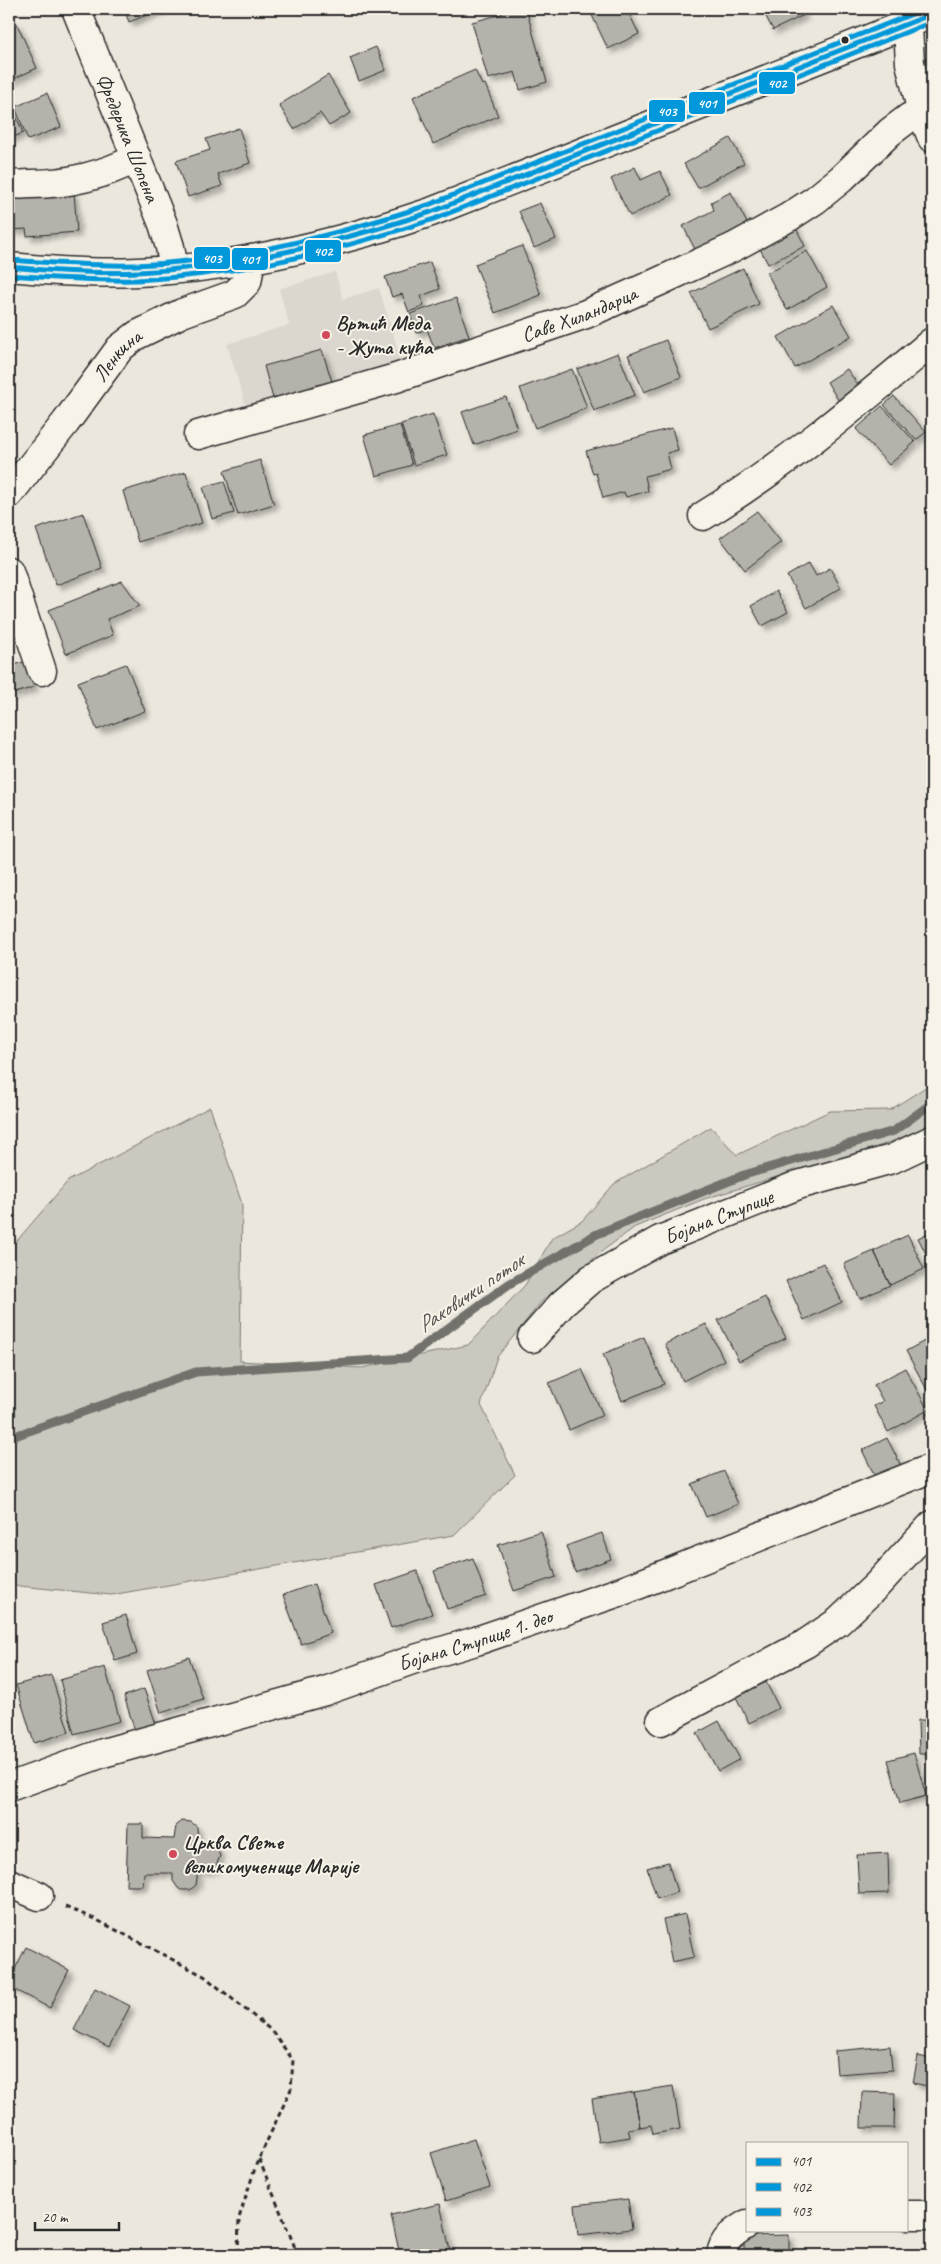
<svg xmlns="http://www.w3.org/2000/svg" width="941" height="2264" font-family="Caveat,sans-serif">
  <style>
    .built { fill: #dbd7ce }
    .green { fill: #cbc8bf; stroke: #7b7a75 }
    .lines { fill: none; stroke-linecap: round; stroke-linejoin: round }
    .stream { stroke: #72716c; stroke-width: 9 }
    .building { fill: #b5b2ab; stroke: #2b2b2b; filter: url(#shadow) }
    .minor-casing { stroke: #2b2b2b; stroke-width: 31 }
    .major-casing { stroke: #2b2b2b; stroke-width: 31 }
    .path { stroke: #2b2b2b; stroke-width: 3; stroke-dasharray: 5 4; stroke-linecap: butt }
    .minor { stroke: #f7f3e8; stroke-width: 28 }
    .major { stroke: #f7f3e8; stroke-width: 28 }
    .bus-1-casing { stroke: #f7f3e8; stroke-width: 9 }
    .bus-2-casing { stroke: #f7f3e8; stroke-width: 9 }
    .bus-3-casing { stroke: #f7f3e8; stroke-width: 9 }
    .bus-1 { stroke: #0098da; stroke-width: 5 }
    .bus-2 { stroke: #0098da; stroke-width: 5 }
    .bus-3 { stroke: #0098da; stroke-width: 5 }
    .bus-dot { fill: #2b2b2b; stroke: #f7f3e8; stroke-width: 2 }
    .poi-dot { fill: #d1495b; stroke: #f7f3e8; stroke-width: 2 }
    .labels { text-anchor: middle; stroke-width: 4; stroke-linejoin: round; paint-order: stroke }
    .street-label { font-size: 21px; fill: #2b2b2b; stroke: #f7f3e8 }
    .poi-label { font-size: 21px; font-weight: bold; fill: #2b2b2b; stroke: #f7f3e8; text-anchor: start }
    .water-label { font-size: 22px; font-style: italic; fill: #555451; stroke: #f7f3e8 }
    .line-badge { stroke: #f7f3e8; stroke-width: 2 }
    .badge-label { font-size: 14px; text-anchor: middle; font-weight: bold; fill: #fff }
  </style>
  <defs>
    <filter id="shadow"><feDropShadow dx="4.5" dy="4.5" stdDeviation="2.5" flood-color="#0004"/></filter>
  </defs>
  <rect width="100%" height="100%" fill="#ebe7dd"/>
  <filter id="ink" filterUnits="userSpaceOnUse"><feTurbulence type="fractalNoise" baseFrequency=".02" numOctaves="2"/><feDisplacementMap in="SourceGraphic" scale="10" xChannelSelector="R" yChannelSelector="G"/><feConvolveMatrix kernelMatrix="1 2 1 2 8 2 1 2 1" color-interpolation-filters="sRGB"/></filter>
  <g filter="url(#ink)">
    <!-- built -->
    <path class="built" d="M335 272 343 299 379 288 403 366 248 413 227 344 289 325 279 289Z"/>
    <!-- green -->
    <path class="green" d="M932 1083V1124L886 1144 704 1199 635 1227 605 1249 541 1302 497 1357 481 1405 515 1475 454 1535 111 1595 9 1585V1250L68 1181 210 1107 242 1204 240 1361 362 1368 468 1345 525 1285 552 1238 582 1221 614 1184 711 1127 737 1155 830 1111 890 1110Z"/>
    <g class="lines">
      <!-- stream -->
      <path class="stream" d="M9 1438 196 1372 407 1358 509 1284 597 1234 744 1175 894 1131 932 1103"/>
    </g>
    <!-- building -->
    <path class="building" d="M124 9H163L129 22Z
      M501 9H526L547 82 520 90 515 72 488 79 472 22 502 14Z
      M589 9H627L639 34 608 49Z
      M762 9H801L804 15 773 30Z
      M16 22 37 68 9 81V25Z
      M376 47 386 70 359 81 350 58Z
      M475 70 482 85 485 84 498 116 433 144 413 97Z
      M328 75 351 113 329 126 320 113 294 129 279 105Z
      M47 93 61 127 28 140 15 107Z
      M10 101 23 133 9 139V102Z
      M239 128 250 163 218 174 222 186 188 197 176 161 210 150 206 139Z
      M730 138 744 163 698 188 684 164Z
      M635 167 641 180 660 171 672 195 630 216 611 179Z
      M74 192 77 232 27 236 26 229 9 230V197Z
      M731 192 750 229 698 255 683 226 714 210 711 202Z
      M540 203 556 239 534 248 519 211Z
      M794 224 805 246 768 264 757 243Z
      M522 246 541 295 495 313 475 264Z
      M807 251 827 287 787 310 767 273Z
      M430 262 440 289 421 296 424 306 409 312 402 294 392 297 385 277Z
      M743 268 759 304 708 328 691 293Z
      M456 298 469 336 434 348 427 329 416 333 410 314Z
      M833 305 851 336 795 368 778 337Z
      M666 340 681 377 644 392 628 355Z
      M322 350 333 385 274 402 264 366Z
      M618 353 635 395 594 411 577 369Z
      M572 369 587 408 535 428 520 388Z
      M847 369 861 389 840 403 827 382Z
      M894 396 926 432 916 440 884 405Z
      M506 397 517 429 474 445 462 412Z
      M882 406 915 442 889 465 856 429Z
      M433 414 447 455 414 465 401 424Z
      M400 425 412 465 376 476 364 435Z
      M672 428 678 450 667 453 671 469 645 476 648 491 626 497 624 492 603 498 596 473 593 474 586 451Z
      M260 460 274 504 238 515 224 471Z
      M186 472 202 523 138 542 123 491Z
      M224 481 234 513 212 519 203 487Z
      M757 511 781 542 745 570 720 538Z
      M83 513 102 568 56 585 36 529Z
      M809 563 816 576 830 568 841 588 806 608 787 576Z
      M122 581 140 606 107 619 113 635 66 654 49 610Z
      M776 591 788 612 762 626 751 606Z
      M26 661 34 687 9 695V667Z
      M126 664 145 711 97 730 78 682Z
      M932 1231V1265L918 1238Z
      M908 1235 924 1269 890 1285 874 1251Z
      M874 1251 890 1285 860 1299 844 1264Z
      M823 1263 842 1302 804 1320 786 1281Z
      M765 1297 786 1338 739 1361 718 1320Z
      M706 1324 724 1360 683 1381 665 1344Z
      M644 1337 664 1384 622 1401 603 1354Z
      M932 1337V1399L906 1351Z
      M905 1368 928 1410 888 1432 874 1406 883 1401 874 1385Z
      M582 1369 603 1415 569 1430 549 1383Z
      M887 1438 901 1466 876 1478 862 1450Z
      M724 1471 738 1504 706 1517 692 1484Z
      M541 1531 556 1577 514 1591 498 1545Z
      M602 1533 611 1559 575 1572 566 1546Z
      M473 1558 486 1596 447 1609 434 1571Z
      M417 1571 432 1614 391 1628 376 1585Z
      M314 1584 331 1633 301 1644 283 1595Z
      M126 1615 137 1654 115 1661 103 1622Z
      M189 1657 203 1699 161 1713 147 1670Z
      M105 1667 120 1721 74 1734 60 1680Z
      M51 1675 69 1732 34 1743 16 1685Z
      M766 1682 779 1708 749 1723 736 1697Z
      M144 1689 156 1724 135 1731 124 1696Z
      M918 1720H932V1754H919Z
      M719 1721 740 1759 718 1771 697 1733Z
      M914 1753 926 1796 900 1803 888 1760Z
      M182 1821 191 1822 197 1827 198 1841 210 1842 216 1846 220 1856 216 1866 210 1870H198L196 1885 190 1890H181L178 1888 173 1881V1873H144L143 1886H126L128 1824H143V1838L174 1839 176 1826Z
      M888 1853 889 1893 859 1894 857 1855Z
      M668 1862 677 1892 657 1899 647 1868Z
      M685 1914 694 1957 672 1962 663 1919Z
      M26 1947 69 1970 50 2008 9 1987V1981Z
      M95 1988 130 2006 109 2047 74 2030Z
      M890 2046 892 2070 837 2074 835 2051Z
      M918 2056 932 2059V2087L913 2083Z
      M673 2086 680 2129 653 2134 651 2125 640 2127 634 2092Z
      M634 2092 640 2127 628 2129 630 2137 599 2142 592 2099Z
      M862 2092 895 2093 894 2128H861Z
      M474 2139 490 2187 446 2201 431 2153Z
      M628 2199 632 2229 578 2235 575 2205Z
      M440 2204 451 2255H400L391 2215Z
      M789 2235V2255H744V2236Z"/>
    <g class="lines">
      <defs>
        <g id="minor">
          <path id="s1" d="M76 9 163 224 170 247 174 269"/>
          <path d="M907 9 910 63 922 113 932 138"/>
          <path d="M9 183C16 186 24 184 32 184 69 184 104 175 137 158"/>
          <path id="s2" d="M198 435 396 378 586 314 658 282 734 247 789 217 815 200 841 179 890 132 910 117 922 113"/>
          <path id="s3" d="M9 494 66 422 120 348 137 335 182 313 235 294 247 282 251 259"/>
          <path d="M703 516C785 466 858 404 932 342"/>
          <path d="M9 571 42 671"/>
          <path id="s4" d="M532 1338 562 1304 591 1279 660 1240 798 1185 892 1159 932 1140"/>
          <path d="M661 1721 805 1644 838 1622 877 1585 932 1525"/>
          <path id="s5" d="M9 1787 103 1753 325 1691 415 1659 476 1641 625 1590 932 1468"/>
          <path d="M9 1883 39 1896"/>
          <path d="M907 2215H932"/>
          <path d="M721 2255C723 2239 734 2232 747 2224"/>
        </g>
        <path id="major" d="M9 267C51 271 95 274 138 272 238 268 336 244 431 212L932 14"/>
      </defs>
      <!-- minor casing -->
      <use href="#minor" class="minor-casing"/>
      <!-- major casing -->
      <use href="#major" class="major-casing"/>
      <!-- path -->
      <path class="path" d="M65 1907 95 1919 204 1976 272 2031 293 2060 291 2089 256 2165 239 2218 238 2255
        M259 2159 298 2255"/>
      <!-- minor -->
      <use href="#minor" class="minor"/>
      <!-- major -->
      <use href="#major" class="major"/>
      <defs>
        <path id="bus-1" d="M9 267C52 271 95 274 138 272 239 267 335 243 431 212L932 14"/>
        <path id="bus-2" d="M9 275C52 278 95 281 137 280 239 275 337 251 434 219L932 22"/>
        <path id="bus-3" d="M10 260C51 263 93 266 135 265 236 261 333 236 428 205L925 9"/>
      </defs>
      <!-- bus-1 casing -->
      <use href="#bus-1" class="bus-1-casing"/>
      <!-- bus-2 casing -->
      <use href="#bus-2" class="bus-2-casing"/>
      <!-- bus-3 casing -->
      <use href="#bus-3" class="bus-3-casing"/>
      <!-- bus-1 -->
      <use href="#bus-1" class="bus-1"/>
      <!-- bus-2 -->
      <use href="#bus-2" class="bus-2"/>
      <!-- bus-3 -->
      <use href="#bus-3" class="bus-3"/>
    </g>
  </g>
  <!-- markers -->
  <circle class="bus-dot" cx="845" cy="40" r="4.5"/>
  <g class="poi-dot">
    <circle cx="326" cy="335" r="5"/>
    <circle cx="173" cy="1854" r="5"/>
  </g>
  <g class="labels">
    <!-- street labels -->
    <g class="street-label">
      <text dy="7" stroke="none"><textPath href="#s1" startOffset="139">Фредерика Шопена</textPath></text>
      <text dy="7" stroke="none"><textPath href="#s2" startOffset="400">Саве Хиландарца</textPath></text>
      <text dy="7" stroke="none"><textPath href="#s3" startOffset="176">Ленкина</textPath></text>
      <text dy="7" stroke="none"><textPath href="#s4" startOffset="226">Бојана Ступице</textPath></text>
      <text dy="7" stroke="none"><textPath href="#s5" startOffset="489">Бојана Ступице 1. део</textPath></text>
    </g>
    <!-- poi labels -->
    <g class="poi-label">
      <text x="336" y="330">Вртић Меда<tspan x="336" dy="24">- Жута кућа</tspan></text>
      <text x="183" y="1849">Црква Свете<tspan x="183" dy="24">великомученице Марије</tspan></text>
    </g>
    <!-- water labels -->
    <g class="water-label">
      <text transform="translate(470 1292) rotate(-34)" y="8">Раковички поток</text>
    </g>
  </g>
  <g class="line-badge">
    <rect x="758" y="71" width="38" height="24" rx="5" fill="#0098da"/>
    <rect x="688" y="91" width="38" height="24" rx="5" fill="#0098da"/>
    <rect x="648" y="99" width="38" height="24" rx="5" fill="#0098da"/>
    <rect x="304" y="239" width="38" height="24" rx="5" fill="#0098da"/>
    <rect x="193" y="246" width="38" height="24" rx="5" fill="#0098da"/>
    <rect x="231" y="247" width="38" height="24" rx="5" fill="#0098da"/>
  </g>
  <g class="badge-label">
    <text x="777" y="88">402</text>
    <text x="707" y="108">401</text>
    <text x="667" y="116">403</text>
    <text x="323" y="256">402</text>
    <text x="212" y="263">403</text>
    <text x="250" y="264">401</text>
  </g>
  <!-- margin -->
  <rect width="941" height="2264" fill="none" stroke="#f7f3e8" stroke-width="30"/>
  <rect x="15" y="15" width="911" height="2234" fill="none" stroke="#2b2b2b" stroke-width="2" filter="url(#ink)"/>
  <!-- legend -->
  <rect x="746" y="2142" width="162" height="90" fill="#f7f3e8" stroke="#a5a39c"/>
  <rect x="756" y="2158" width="25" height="8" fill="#0098da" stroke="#a5a39c"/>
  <text x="791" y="2166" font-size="15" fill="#2b2b2b">401</text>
  <rect x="756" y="2183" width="25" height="8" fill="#0098da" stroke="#a5a39c"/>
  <text x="791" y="2192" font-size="15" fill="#2b2b2b">402</text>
  <rect x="756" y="2208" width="25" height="8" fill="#0098da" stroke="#a5a39c"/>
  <text x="791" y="2216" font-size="15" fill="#2b2b2b">403</text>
  <!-- scale -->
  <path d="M35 2222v8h84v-8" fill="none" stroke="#2b2b2b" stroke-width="2.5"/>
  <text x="42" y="2222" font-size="15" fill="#2b2b2b" stroke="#f7f3e8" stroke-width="4" paint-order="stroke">20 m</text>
</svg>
